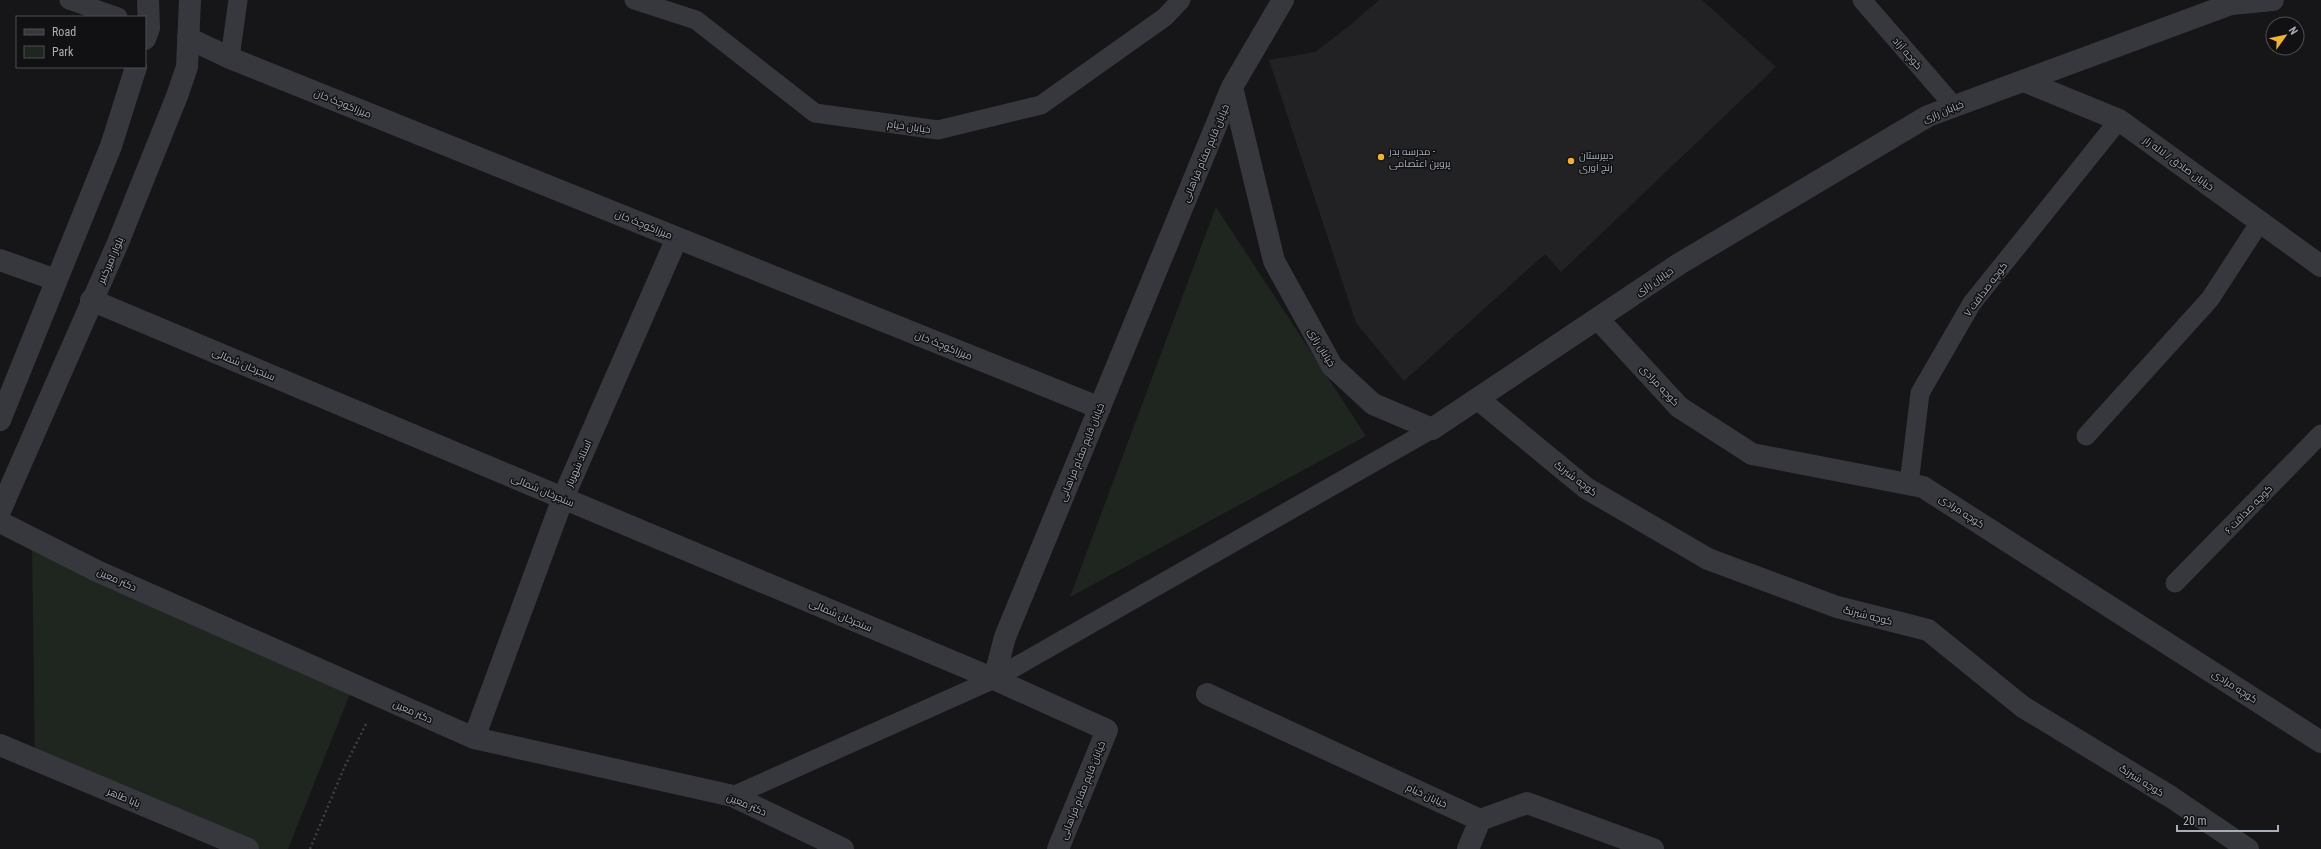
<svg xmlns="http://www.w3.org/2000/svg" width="2321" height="849" font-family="'Roboto Condensed',Cairo,sans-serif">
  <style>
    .built { fill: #222225 }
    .green { fill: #1e261f }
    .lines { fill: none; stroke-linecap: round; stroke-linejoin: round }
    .path { stroke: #3d3f44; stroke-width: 2.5; stroke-dasharray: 2 3; stroke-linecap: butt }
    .service { stroke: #37383d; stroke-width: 19 }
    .minor { stroke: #37383d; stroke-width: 22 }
    .tertiary { stroke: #37383d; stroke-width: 22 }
    .poi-dot { fill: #f2b134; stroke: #111113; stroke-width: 1.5 }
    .labels { text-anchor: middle; stroke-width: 3; stroke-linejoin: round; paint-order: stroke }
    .street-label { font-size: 10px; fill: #a8adb8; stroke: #111113 }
    .poi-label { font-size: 10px; fill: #a8adb8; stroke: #111113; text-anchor: start }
  </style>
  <rect width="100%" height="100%" fill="#161618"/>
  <!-- built -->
  <path class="built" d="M1379 0H1702L1776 67 1561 272 1545 254 1404 381 1356 323 1269 60 1315 52 1348 27Z"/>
  <!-- green -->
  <path class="green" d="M1216 207 1366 436 1070 597Z
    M32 547 351 691 288 849H227L35 764Z"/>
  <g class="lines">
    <!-- path -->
    <path class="path" d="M310 849 344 768 367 722"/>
    <!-- service -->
    <path class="service" d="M69 0 118 17
      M634 0 696 20 815 113 938 130 1041 105 1165 17 1181 0
      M1862 0 1954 106
      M230 58 238 0
      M2086 436 2210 299 2260 222
      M1909 484 1920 393 1972 303 2119 120
      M2175 583 2321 434
      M733 796 994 679 1432 429"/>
    <!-- minor -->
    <path class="minor" d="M188 38 230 58 1100 408
      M2024 81 2119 120 2321 266
      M1232 87 1274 261 1332 366 1373 404 1432 429 1679 264 1928 116 2231 4 2273 0
      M0 260 56 280
      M91 300 994 679
      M1598 319 1679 407 1752 454 1923 487 2321 742
      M1478 399 1586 488 1708 559 1837 607 1928 630 2023 707 2171 797 2248 849
      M0 522 97 571 474 738 733 796 843 849
      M1207 694 1480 820 1527 803 1653 849
      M474 738 563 498 677 238
      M0 745 248 849
      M1058 849 1107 730 994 679 1005 637 1232 87 1283 0
      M1468 849 1480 820"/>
    <!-- tertiary -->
    <path class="tertiary" d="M145 39 149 28 148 0
      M0 420 111 146 136 67
      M0 511 117 245 177 96 187 67 190 0"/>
  </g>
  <!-- markers -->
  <g class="poi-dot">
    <circle cx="1381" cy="157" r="4"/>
    <circle cx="1571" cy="161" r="4"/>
  </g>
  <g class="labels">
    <!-- street labels -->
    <g class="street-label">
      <text transform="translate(1908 53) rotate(49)" y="4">کوچه آزاد</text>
      <text transform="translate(343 103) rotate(22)" y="4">میرزاکوچک خان</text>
      <text transform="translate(1943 111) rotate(-22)" y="4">خیابان رازی</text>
      <text transform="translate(909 126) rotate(8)" y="4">خیابان خیام</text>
      <text transform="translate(1205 153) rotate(-67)" y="4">خیابان قایم مقام فراهانی</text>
      <text transform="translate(2179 163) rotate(36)" y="4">خیابان صادق / لاله زار</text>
      <text transform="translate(644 224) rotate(22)" y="4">میرزاکوچک خان</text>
      <text transform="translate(110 260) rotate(-66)" y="4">بلوار امیرکبیر</text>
      <text transform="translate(1654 281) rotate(-34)" y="4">خیابان رازی</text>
      <text transform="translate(1985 289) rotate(-53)" y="4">کوچه صداقت ۷</text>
      <text transform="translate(944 345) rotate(22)" y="4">میرزاکوچک خان</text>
      <text transform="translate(1322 347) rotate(59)" y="4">خیابان رازی</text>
      <text transform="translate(244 364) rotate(23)" y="4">سنجرخان شمالی</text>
      <text transform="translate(1660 385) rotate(47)" y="4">کوچه مرادی</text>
      <text transform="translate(1081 452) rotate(-68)" y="4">خیابان قایم مقام فراهانی</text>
      <text transform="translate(578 463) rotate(-66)" y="4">استاد شهریار</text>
      <text transform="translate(1576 478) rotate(37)" y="4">کوچه شبرنگ</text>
      <text transform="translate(543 490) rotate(23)" y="4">سنجرخان شمالی</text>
      <text transform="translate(2248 509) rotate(-46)" y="4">کوچه صداقت ۶</text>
      <text transform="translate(1962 511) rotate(33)" y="4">کوچه مرادی</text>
      <text transform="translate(117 579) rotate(24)" y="4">دکتر معین</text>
      <text transform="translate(841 615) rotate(23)" y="4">سنجرخان شمالی</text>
      <text transform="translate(1868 615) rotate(14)" y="4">کوچه شبرنگ</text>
      <text transform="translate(2235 686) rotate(33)" y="4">کوچه مرادی</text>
      <text transform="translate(413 711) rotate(24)" y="4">دکتر معین</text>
      <text transform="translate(2142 780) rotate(32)" y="4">کوچه شبرنگ</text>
      <text transform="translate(1082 790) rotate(-68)" y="4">خیابان قایم مقام فراهانی</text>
      <text transform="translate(1427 795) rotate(25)" y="4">خیابان خیام</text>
      <text transform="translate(124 797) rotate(23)" y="4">بابا طاهر</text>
      <text transform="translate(747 804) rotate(23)" y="4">دکتر معین</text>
    </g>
    <!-- poi labels -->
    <g class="poi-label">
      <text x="1389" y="155">مدرسه بدر -<tspan x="1389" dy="12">پروین اعتصامی</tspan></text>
      <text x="1579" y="159">دبیرستان<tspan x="1579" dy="12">رنج آوری</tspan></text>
    </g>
  </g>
  <!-- legend -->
  <rect x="16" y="16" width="130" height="52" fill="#111113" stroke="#4d4f55"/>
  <rect x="24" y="29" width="20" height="6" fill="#37383d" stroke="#4d4f55"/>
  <text x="52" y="36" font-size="12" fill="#a8adb8">Road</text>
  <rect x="24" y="46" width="20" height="12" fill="#1e261f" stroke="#4d4f55"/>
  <text x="52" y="56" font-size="12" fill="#a8adb8">Park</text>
  <!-- north arrow -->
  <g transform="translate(2285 36) rotate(57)"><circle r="19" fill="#111113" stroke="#4d4f55"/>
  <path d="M0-3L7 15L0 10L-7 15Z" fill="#f2b134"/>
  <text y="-6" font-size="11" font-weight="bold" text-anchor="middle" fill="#a8adb8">N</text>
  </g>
  <!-- scale -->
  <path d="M2177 825v6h101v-6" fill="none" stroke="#a8adb8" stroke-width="2"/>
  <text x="2183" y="825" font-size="12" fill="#a8adb8" stroke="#111113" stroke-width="3" paint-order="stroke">20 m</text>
</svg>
